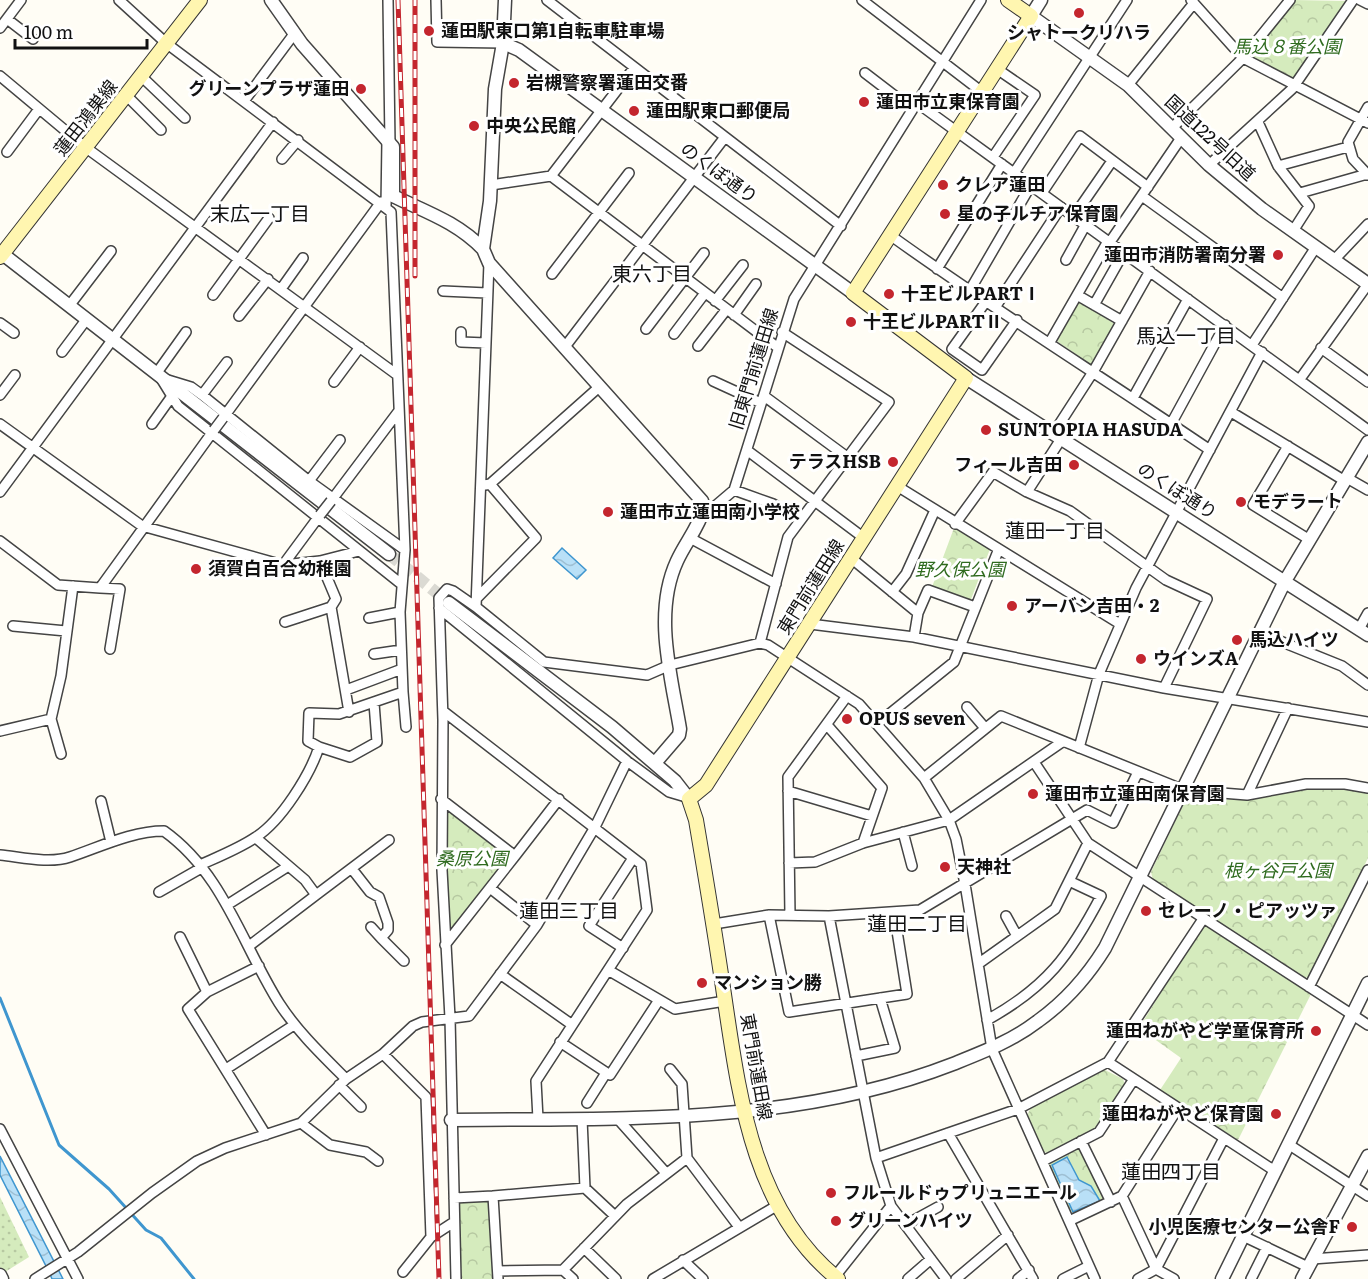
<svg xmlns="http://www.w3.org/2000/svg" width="1368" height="1279" font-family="Literata,'Noto Sans JP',serif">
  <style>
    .park { fill: url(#park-crowns) }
    .garden { fill: url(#garden-dots) }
    .water { fill: url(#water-waves); stroke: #3f96cf; stroke-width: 1.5 }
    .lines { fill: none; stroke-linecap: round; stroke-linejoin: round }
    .stream { stroke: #3f96cf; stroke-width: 3 }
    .tertiary-tunnel { stroke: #dbdad3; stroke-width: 12; stroke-dasharray: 12 6; stroke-linecap: butt }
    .minor-casing { stroke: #444; stroke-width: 12 }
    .tertiary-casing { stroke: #444; stroke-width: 15 }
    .secondary-casing { stroke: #333; stroke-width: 16 }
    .minor { stroke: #fff; stroke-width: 9 }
    .tertiary { stroke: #fff; stroke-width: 12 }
    .secondary { stroke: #fff6b0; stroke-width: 14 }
    .rail-casing { stroke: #c4262e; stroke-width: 5 }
    .rail { stroke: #fff; stroke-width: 3; stroke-dasharray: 9; stroke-linecap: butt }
    .minor-bridge-casing { stroke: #444; stroke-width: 12; stroke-linecap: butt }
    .minor-bridge { stroke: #fff; stroke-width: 9 }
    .poi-dot { fill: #c4262e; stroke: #fff; stroke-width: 2 }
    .labels { text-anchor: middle; stroke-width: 6; stroke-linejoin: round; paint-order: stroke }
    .poi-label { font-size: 18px; font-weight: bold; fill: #111; stroke: #fff; text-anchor: start }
    .park-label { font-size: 18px; font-style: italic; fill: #2f6b1f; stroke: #fff }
    .street-label { font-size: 18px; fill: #111; stroke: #fff }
    .neighbourhood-label { font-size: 20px; fill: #111; stroke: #fff }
  </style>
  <defs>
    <pattern id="park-crowns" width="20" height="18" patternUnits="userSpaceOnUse" patternTransform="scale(1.5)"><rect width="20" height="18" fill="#d5ebbd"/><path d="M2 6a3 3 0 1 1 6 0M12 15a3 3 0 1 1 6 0" fill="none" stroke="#b6c8a1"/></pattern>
    <pattern id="garden-dots" width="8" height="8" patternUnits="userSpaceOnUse" patternTransform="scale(1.5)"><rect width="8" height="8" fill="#d5ebbd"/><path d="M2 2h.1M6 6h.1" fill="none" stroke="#b6c8a1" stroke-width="1.8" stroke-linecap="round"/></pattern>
    <pattern id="water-waves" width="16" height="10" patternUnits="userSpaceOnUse" patternTransform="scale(1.5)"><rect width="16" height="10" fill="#b9e0f7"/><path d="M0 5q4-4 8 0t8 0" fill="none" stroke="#9ebfd3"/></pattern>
  </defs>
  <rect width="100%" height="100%" fill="#fffdf5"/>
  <!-- park -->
  <path class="park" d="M1294 0 1346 1 1296 77 1291 79 1249 55Z
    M1080 300 1116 325 1096 363 1092 365 1058 342 1056 338 1077 301Z
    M954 528 990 549 970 602 932 587Z
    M1332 787 1354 789 1368 793V858L1310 976 1305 978 1153 880 1151 872 1185 801 1193 797 1222 800Z
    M450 808 507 853 508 857 452 931 448 930 445 810Z
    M1206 926 1311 994 1238 1140 1160 1090 1181 1058 1139 1028 1201 928Z
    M1103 1069 1123 1079 1125 1085 1096 1129 1048 1153 1044 1152 1027 1116 1030 1109Z
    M1081 1146 1107 1199 1075 1213 1070 1211 1049 1165 1051 1160Z
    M485 1198 490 1202 493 1279H458L456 1205 461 1200Z"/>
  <!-- garden -->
  <path class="garden" d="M0 1197 29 1257 5 1272 0 1267Z"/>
  <!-- water -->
  <path class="water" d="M562 548 586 570 577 579 553 558Z
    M0 1156 63 1279H52L50 1274 0 1175Z
    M1067 1157 1079 1180 1091 1186 1100 1201 1073 1212 1052 1165Z"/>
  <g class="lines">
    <!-- stream -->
    <path class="stream" d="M0 998 59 1145 109 1189 146 1230 161 1238 194 1279"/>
    <!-- tertiary-tunnel -->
    <path class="tertiary-tunnel" d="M389 554 448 602"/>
    <defs>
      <path id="minor" d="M119 0 166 43 391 212 405 550 400 612 403 692 339 714 309 713 308 741 319 747C310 775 281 821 256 837 240 848 220 856 202 864
        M388 0 390 144
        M436 0 437 42 503 43
        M547 0 841 226
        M862 0 982 92
        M1191 0 1243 58 1368 123
        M1360 0 1368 4
        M7 19 33 39
        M0 28 21 0
        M865 73 912 109
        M0 76 85 147 396 374
        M141 76 185 118
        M1128 85 1194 3
        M126 95 161 130
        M244 101 294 34
        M916 102 1368 430
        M1368 107 1348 142 1353 159 1368 175
        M1258 122 1278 166 1309 206 1293 231
        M1172 128 1243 58 1290 0
        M7 152 39 109
        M993 157 1035 95 997 69
        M282 159 298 140
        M1209 165 1292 89 1353 0
        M1278 166 1348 147
        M1014 173 1127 0
        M551 176 777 347
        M491 185 551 176 634 68
        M1042 193 1080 136 1148 187
        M1300 193 1367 174
        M1142 196 1283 298
        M386 206 387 140
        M1074 216 1112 161
        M890 235C994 310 1104 378 1210 450
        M1110 242 1181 138
        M1066 260 1086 224
        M1334 260 1368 224
        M937 269 1002 164
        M552 274 629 173
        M281 289 303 258
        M970 290 1031 185
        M443 291 487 293
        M213 295 269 218
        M1077 295 1122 321
        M987 300 952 349 982 370 1017 320
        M715 301 743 265
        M1094 305 1124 252
        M69 306 111 251
        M996 306 1061 207
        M734 315 756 284
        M239 316 268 279
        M0 323 14 333
        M646 329 704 253
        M461 332V342L486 343
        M674 334 705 293
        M1050 342 1108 241
        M1252 345 1316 247
        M698 346 726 310
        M564 348 725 137
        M1321 348 1368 382
        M62 352 86 320
        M156 374 186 332
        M1300 379 1368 284
        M162 380 178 406 400 583
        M168 380 191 387 202 395 309 481 405 550
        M713 381 761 403
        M334 382 360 347
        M0 395 15 375
        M202 395 227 362
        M764 396 847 457
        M1133 398 1188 299
        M1231 412 1345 481
        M223 418 381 202
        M0 424 142 526 283 565 320 561 359 551
        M152 424 172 396
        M1171 424 1225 325
        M1053 434 1093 372 1150 271
        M1288 446 1253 505 1310 540
        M748 451 864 538
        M1347 478 1368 490
        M309 481 340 440
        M485 485 490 484 598 388
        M897 486 1120 624
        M734 490 773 504 800 520
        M0 492 273 122
        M1027 492 1061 439
        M331 501 398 412
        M704 508 714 507 734 490 794 299 981 0
        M955 524 993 472 1027 492 1070 511 1166 580 1207 599 1164 688
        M690 538 776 584
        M0 541 58 585 100 588 214 430
        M851 558 918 613
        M320 561 336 599 331 607 349 712
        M283 565 320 515
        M100 588 120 589 110 649
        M892 592 906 574 935 510
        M477 598 536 538 490 484
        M476 607 489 263
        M439 608 627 761 669 792 686 797
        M369 618 400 612
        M285 622 331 607
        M810 624 914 637 1164 688 1368 722
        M13 626 66 631
        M1359 629 1368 613
        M1260 633 1342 666 1368 685
        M914 637 918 613 928 590 975 607
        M760 643 788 537 889 402 782 332
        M374 654 401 650
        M346 690 402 669
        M403 692 406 727
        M967 707 985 728
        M443 711 641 864 647 910 536 1081 538 1119
        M51 719 61 754
        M877 724 954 662 998 551
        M827 725 882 788 863 843
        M0 731 51 719 61 676 73 586
        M319 747 350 757 377 742 374 703
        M1079 748 1099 674 1136 588 1262 352
        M1034 762 1088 843 1368 1025
        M924 778 1001 716 1184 790 1247 795 1306 784H1345L1368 788
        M788 791 872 816
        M1247 795 1288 708
        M441 799 515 856 445 945
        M101 801 111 842
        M903 832 912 866
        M0 855C21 857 49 864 70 857 100 847 132 831 164 831 223 873 242 944 279 1003 297 1031 322 1055 346 1079
        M515 856 559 799
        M789 863 815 862 863 843 949 820 1062 742
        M352 869 370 892 379 897 388 923V930L381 938 404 961
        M490 888 537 925
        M159 892 203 867
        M316 895 389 840
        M227 905 287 867
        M769 915 789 1012 907 994 894 912
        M790 915 788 777 847 696
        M829 916 876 1158 891 1206 946 1279
        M1006 916 1017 936
        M714 924 769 915 829 916 920 910 1087 810 1113 823 1138 772
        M371 927 381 938
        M180 937 207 992
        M249 946 316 895 305 880 256 838
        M623 948 589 926 633 858
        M978 964 1055 909 1088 843
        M259 966 207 992 188 1009 266 1135
        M608 970 675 1009 725 1001
        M500 974 571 1024
        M1309 987 1368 870
        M987 1020C1047 987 1070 955 1101 896L1069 881
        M560 1042 610 1075 659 1000
        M383 1054 426 1097 431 1237
        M856 1056 895 1048 880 998
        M1108 1062 1275 1171
        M226 1069 294 1025
        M670 1069 682 1084 687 1158 739 1227
        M339 1085 361 1107
        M587 1103 606 1073
        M617 1118 666 1173
        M582 1119 585 1188 615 1216
        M301 1123 330 1145 366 1152 378 1161
        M0 1129 78 1279
        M948 1133 1033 1279
        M1081 1141 1111 1202
        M1288 1144 1368 1196
        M876 1158 1018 1109 1108 1062 1203 919
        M1043 1161 1099 1132 1134 1079
        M493 1196 585 1188
        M1122 1196 1156 1269 1174 1279
        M454 1198 493 1196 498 1279
        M1069 1221 1122 1196 1178 1108
        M905 1225 938 1207
        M1243 1236 1308 1267
        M584 1248 616 1279
        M1312 1259 1368 1255
        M683 1260 703 1279
        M563 1270 627 1204 687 1158
        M498 1271 563 1270 573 1279
        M403 1272 431 1237 454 1222
        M35 1279 78 1252 152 1193 197 1161 225 1148 301 1123 346 1079 383 1054 413 1026 422 1022 469 1016 537 925 595 827 627 761
        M456 1279 450 1018 442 870 443 720 439 598 447 589 453 591 476 607 544 662 647 675 670 665 760 643 768 645 859 704 924 778 949 820 956 839 965 884 992 1049 1095 1279
        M653 1279 778 1205
        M833 1279 891 1206
        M908 1279 931 1259
        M956 1279 1008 1235
        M1018 1279 1029 1270
        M1063 1279 1087 1267
        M1138 1279 1156 1269 1224 1138
        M1251 1279 1267 1247"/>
      <path id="tertiary" d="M271 0 302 44 393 147V196C426 212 457 222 483 249
        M505 0 503 43 495 89 490 201 483 249 489 263 702 501 704 508C699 527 685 543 677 561 653 613 671 675 680 729L679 735 655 763
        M1041 0 1031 16 1128 85 1209 165 1262 209 1368 284
        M503 43 519 50 853 293
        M0 252 389 554
        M966 378 1368 635
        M449 603 612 727 675 781 689 799
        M451 1120C620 1118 794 1126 953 1064 983 1052 1012 1041 1038 1021 1066 1001 1087 977 1105 948L1285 581 1368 442
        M0 1275 2 1279
        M1222 1279 1368 983
        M1302 1279 1368 1156"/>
      <path id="secondary" d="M0 257 200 0
        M838 1279C749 1208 738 1086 722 981 714 927 705 873 696 820L689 799 706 785 713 774 966 378 853 293 1031 16 1008 0"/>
    </defs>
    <!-- minor casing -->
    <use href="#minor" class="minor-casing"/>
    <!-- tertiary casing -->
    <use href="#tertiary" class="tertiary-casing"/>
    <!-- secondary casing -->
    <use href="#secondary" class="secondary-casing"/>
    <!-- minor -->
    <use href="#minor" class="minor"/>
    <!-- tertiary -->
    <use href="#tertiary" class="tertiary"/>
    <!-- secondary -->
    <use href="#secondary" class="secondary"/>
    <defs>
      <path id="rail" d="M398 0 439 1279
        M415 276V0"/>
    </defs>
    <!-- rail casing -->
    <use href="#rail" class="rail-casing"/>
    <!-- rail -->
    <use href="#rail" class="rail"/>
    <defs>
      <path id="minor-bridge" d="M214 430 223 418
        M320 515 331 501"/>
    </defs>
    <!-- minor-bridge casing -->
    <use href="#minor-bridge" class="minor-bridge-casing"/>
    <!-- minor-bridge -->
    <use href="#minor-bridge" class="minor-bridge"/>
  </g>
  <!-- markers -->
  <g class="poi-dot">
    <circle cx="1079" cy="13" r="6"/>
    <circle cx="429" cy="31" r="6"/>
    <circle cx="514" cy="83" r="6"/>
    <circle cx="361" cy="89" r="6"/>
    <circle cx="864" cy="102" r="6"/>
    <circle cx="634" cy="111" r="6"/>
    <circle cx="474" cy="126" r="6"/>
    <circle cx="943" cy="185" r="6"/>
    <circle cx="945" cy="214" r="6"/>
    <circle cx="1278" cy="255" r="6"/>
    <circle cx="889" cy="294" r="6"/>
    <circle cx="851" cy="322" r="6"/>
    <circle cx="986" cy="430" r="6"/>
    <circle cx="893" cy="462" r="6"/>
    <circle cx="1074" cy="465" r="6"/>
    <circle cx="1241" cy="502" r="6"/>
    <circle cx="608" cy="512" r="6"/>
    <circle cx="196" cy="569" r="6"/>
    <circle cx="1012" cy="606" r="6"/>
    <circle cx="1237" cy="640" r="6"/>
    <circle cx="1141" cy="659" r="6"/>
    <circle cx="847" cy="719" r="6"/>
    <circle cx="1033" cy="794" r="6"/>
    <circle cx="945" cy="867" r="6"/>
    <circle cx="1146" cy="911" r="6"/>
    <circle cx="702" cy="983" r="6"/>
    <circle cx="1316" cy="1031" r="6"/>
    <circle cx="1276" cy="1114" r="6"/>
    <circle cx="831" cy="1193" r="6"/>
    <circle cx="836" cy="1221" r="6"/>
    <circle cx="1352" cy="1227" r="6"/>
  </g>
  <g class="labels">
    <!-- poi labels -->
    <g class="poi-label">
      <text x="441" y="37">蓮田駅東口第1自転車駐車場</text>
      <text x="1079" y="39" text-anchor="middle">シャトークリハラ</text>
      <text x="526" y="89">岩槻警察署蓮田交番</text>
      <text x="349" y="95" text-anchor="end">グリーンプラザ蓮田</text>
      <text x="876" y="108">蓮田市立東保育園</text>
      <text x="646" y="117">蓮田駅東口郵便局</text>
      <text x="486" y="132">中央公民館</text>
      <text x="955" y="191">クレア蓮田</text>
      <text x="957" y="220">星の子ルチア保育園</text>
      <text x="1266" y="261" text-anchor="end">蓮田市消防署南分署</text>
      <text x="901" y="300">十王ビルPARTⅠ</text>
      <text x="863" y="328">十王ビルPARTⅡ</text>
      <text x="998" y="436">SUNTOPIA HASUDA</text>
      <text x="881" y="468" text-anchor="end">テラスHSB</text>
      <text x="1062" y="471" text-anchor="end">フィール吉田</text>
      <text x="1253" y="508">モデラート</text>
      <text x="620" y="518">蓮田市立蓮田南小学校</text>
      <text x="208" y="575">須賀白百合幼稚園</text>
      <text x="1024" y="612">アーバン吉田・2</text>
      <text x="1249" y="646">馬込ハイツ</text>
      <text x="1153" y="665">ウインズA</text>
      <text x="859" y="725">OPUS seven</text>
      <text x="1045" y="800">蓮田市立蓮田南保育園</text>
      <text x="957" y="873">天神社</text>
      <text x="1158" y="917">セレーノ・ピアッツァ</text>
      <text x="714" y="989">マンション勝</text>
      <text x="1304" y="1037" text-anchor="end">蓮田ねがやど学童保育所</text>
      <text x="1264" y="1120" text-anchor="end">蓮田ねがやど保育園</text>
      <text x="843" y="1199">フルールドゥプリュニエール</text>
      <text x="848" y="1227">グリーンハイツ</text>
      <text x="1340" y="1233" text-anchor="end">小児医療センター公舎F</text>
    </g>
    <!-- park labels -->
    <g class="park-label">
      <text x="1287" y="53">馬込８番公園</text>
      <text x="960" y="576">野久保公園</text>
      <text x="472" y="865">桑原公園</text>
      <text x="1278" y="877">根ヶ谷戸公園</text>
    </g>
    <!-- street labels -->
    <g class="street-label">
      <text transform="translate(86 118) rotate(-52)" y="6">蓮田鴻巣線</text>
      <text transform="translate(1210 138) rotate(43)" y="6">国道122号旧道</text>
      <text transform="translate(719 173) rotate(36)" y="6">のくぼ通り</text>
      <text transform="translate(754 369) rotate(-73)" y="6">旧東門前蓮田線</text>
      <text transform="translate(1177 491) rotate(32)" y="6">のくぼ通り</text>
      <text transform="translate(811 587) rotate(-58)" y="6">東門前蓮田線</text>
      <text transform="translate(756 1067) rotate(80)" y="6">東門前蓮田線</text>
    </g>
    <!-- neighbourhood labels -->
    <g class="neighbourhood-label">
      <text x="260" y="221">末広一丁目</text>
      <text x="652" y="281">東六丁目</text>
      <text x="1186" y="343">馬込一丁目</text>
      <text x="1055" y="538">蓮田一丁目</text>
      <text x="569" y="918">蓮田三丁目</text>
      <text x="917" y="931">蓮田二丁目</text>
      <text x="1171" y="1179">蓮田四丁目</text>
    </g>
  </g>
  <!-- scale -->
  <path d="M15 39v9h132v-9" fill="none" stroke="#111111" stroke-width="3"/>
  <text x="24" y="39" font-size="18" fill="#111111" stroke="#ffffff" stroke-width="4.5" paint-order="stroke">100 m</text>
</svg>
